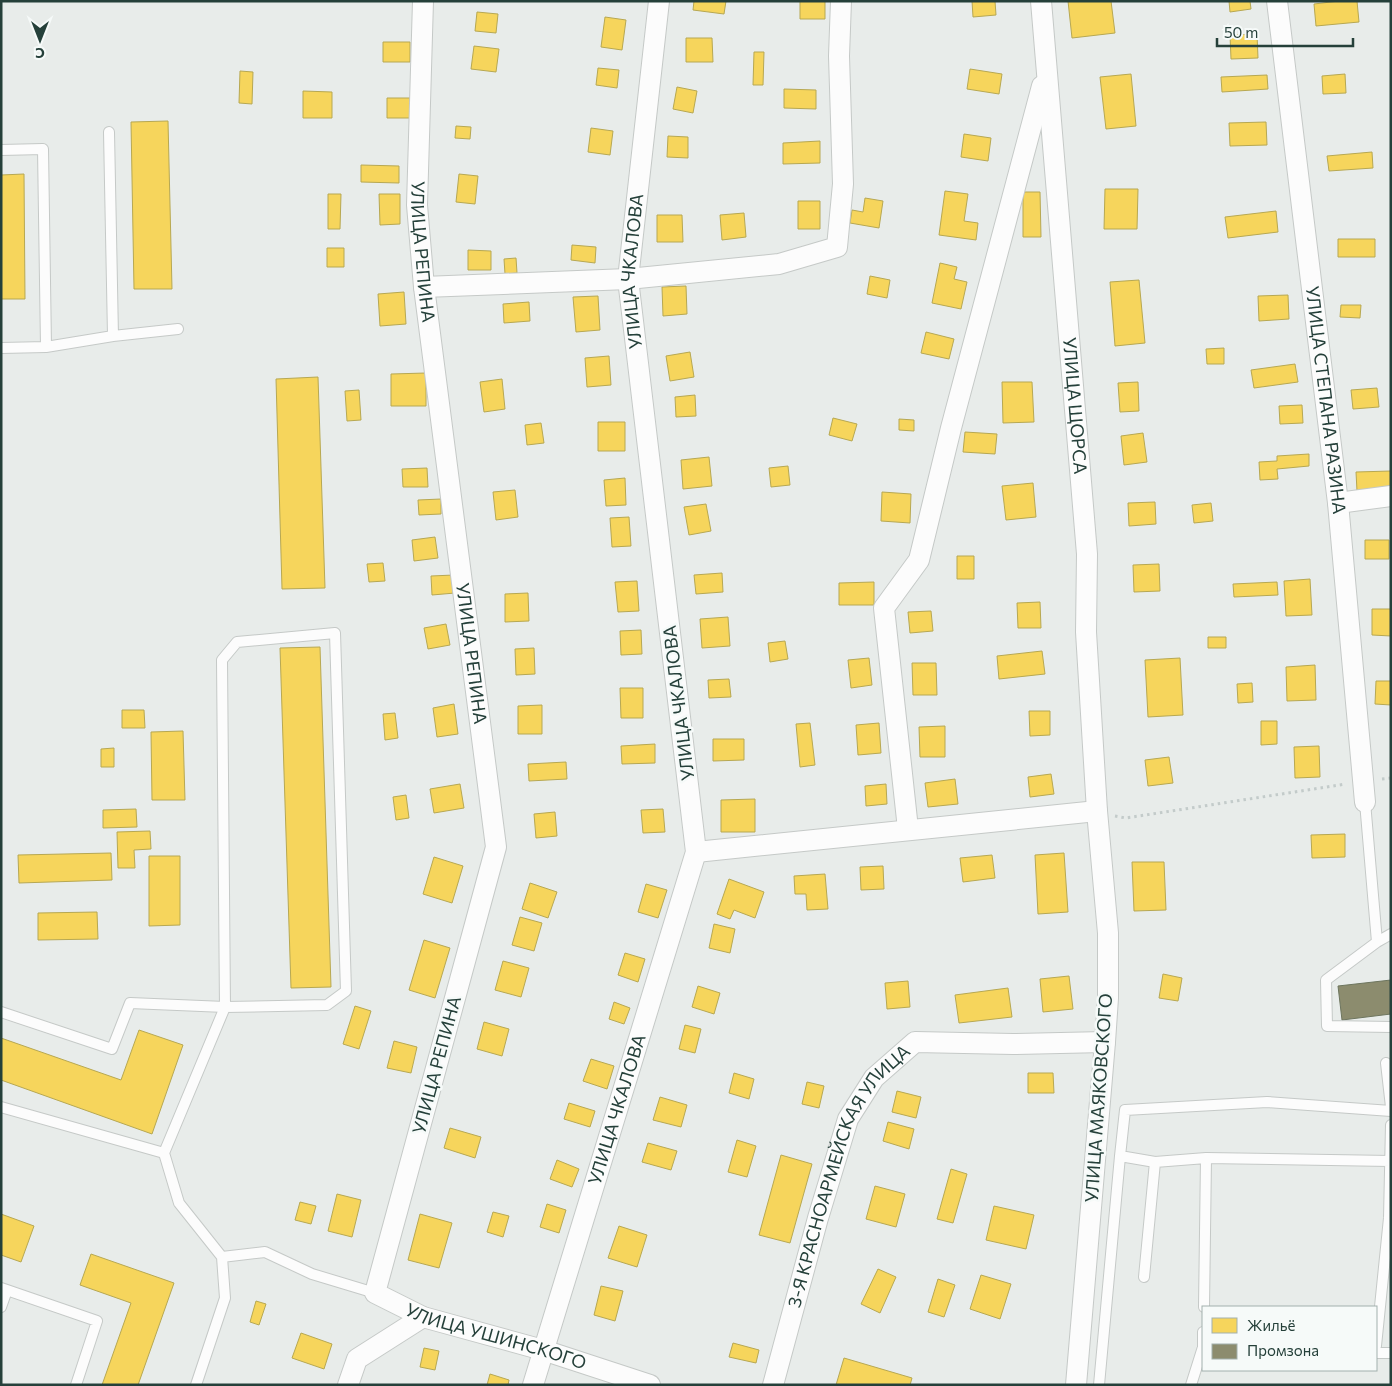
<svg xmlns="http://www.w3.org/2000/svg" width="1392" height="1386" font-family="Commissioner,sans-serif">
  <style>
    .homes { fill: #f6d55c; stroke: #b7a852 }
    .industry { fill: #8c8c6e; stroke: #6d755e }
    .lines { fill: none; stroke-linecap: round; stroke-linejoin: round }
    .service-casing { stroke: #c5c9c7; stroke-width: 12 }
    .minor-casing { stroke: #c5c9c7; stroke-width: 22 }
    .path { stroke: #c3cbca; stroke-width: 3; stroke-dasharray: 2.5 4; stroke-linecap: butt }
    .service { stroke: #fcfcfc; stroke-width: 10 }
    .minor { stroke: #fcfcfc; stroke-width: 20 }
    .labels { text-anchor: middle; stroke-width: 5; stroke-linejoin: round; paint-order: stroke }
    .street-label { font-size: 18px; fill: #25403a; stroke: #f6faf9 }
  </style>
  <rect width="100%" height="100%" fill="#e8ecea"/>
  <!-- homes -->
  <path class="homes" d="M694 1H726L724 14 693 10Z
    M800 1H825V19H800Z
    M972 1H995L996 15 973 17Z
    M1068 1H1111L1115 33 1072 38Z
    M1229 1H1250L1251 9 1230 12Z
    M1339 1H1357L1359 22 1316 26 1314 4Z
    M477 12 498 14 496 33 475 31Z
    M605 17 626 20 622 50 601 47Z
    M1257 34 1258 58 1231 59 1230 35Z
    M686 38H712L713 62H686Z
    M383 42H410V62H383Z
    M474 46 499 49 496 72 471 69Z
    M754 52H764L763 85H753Z
    M598 68 619 70 617 88 596 85Z
    M970 69 1002 74 999 94 967 89Z
    M240 71 253 72 252 104 239 103Z
    M1131 74 1136 126 1106 129 1100 77Z
    M1345 74 1346 93 1323 94 1322 76Z
    M1267 75 1268 89 1222 92 1221 77Z
    M677 87 697 91 693 113 673 109Z
    M784 89 816 90V109L784 108Z
    M303 91 332 92V118H303Z
    M387 98H410V118H387Z
    M168 121 172 289H134L131 122Z
    M1266 122 1267 145 1230 146 1229 123Z
    M456 126 471 127 470 139 455 138Z
    M591 128 613 131 610 155 588 152Z
    M964 134 991 138 988 161 961 157Z
    M668 136 688 137V158L667 157Z
    M820 141V163L783 164V143Z
    M1372 152 1373 168 1329 171 1327 156Z
    M361 165 399 166V183L361 182Z
    M24 174 25 299H1V175Z
    M459 174 478 176 475 204 456 202Z
    M1105 189H1138L1137 229H1104Z
    M945 191 968 194 964 221 978 223 976 240 939 235Z
    M1023 192H1040L1041 237H1023Z
    M328 194H341L340 229H328Z
    M379 194H400V224L380 225Z
    M865 198 883 201 879 228 850 223 852 210 863 212Z
    M798 201H820V229H798Z
    M1276 211 1278 232 1228 238 1225 217Z
    M744 213 746 237 722 240 720 215Z
    M657 215H682L683 242H657Z
    M1338 239H1375V257H1338Z
    M572 245 596 247 595 263 571 260Z
    M327 248H344V267H327Z
    M468 250 491 251V270H468Z
    M516 258 517 273 505 274 504 259Z
    M940 263 957 267 954 279 967 282 961 309 932 303Z
    M870 276 890 280 887 298 867 294Z
    M1139 280 1145 343 1115 346 1110 282Z
    M686 286 687 314 663 316 662 287Z
    M404 292 406 324 380 326 378 294Z
    M1288 295 1289 319 1259 321 1258 296Z
    M598 296 600 330 576 332 573 297Z
    M529 302 530 321 504 323 503 304Z
    M1341 305H1361L1360 318 1340 317Z
    M926 332 954 339 949 359 921 353Z
    M1224 348V364H1207L1206 349Z
    M690 352 694 377 670 381 666 356Z
    M609 356 611 385 587 387 585 358Z
    M1295 364 1298 382 1254 388 1251 370Z
    M426 373V406H391V374Z
    M318 377 325 588 282 589 276 379Z
    M502 379 505 409 484 412 480 382Z
    M1002 382H1032L1034 422 1003 423Z
    M1138 382 1139 411 1120 412 1118 383Z
    M1377 388 1379 407 1353 409 1351 390Z
    M359 390 361 420 347 421 345 391Z
    M695 395 696 416 676 417 675 397Z
    M1302 405 1303 423 1280 424 1279 406Z
    M833 418 857 424 852 441 829 435Z
    M899 419 914 420V431L899 430Z
    M598 422H625V451H598Z
    M541 423 544 443 527 445 525 425Z
    M965 432 997 434 995 454 963 452Z
    M1143 433 1147 462 1124 465 1121 436Z
    M1309 454V466L1277 469 1278 479 1260 480 1259 462 1277 461V456Z
    M709 457 712 486 683 489 681 460Z
    M788 466 790 485 771 487 769 468Z
    M427 468 428 487H403L402 469Z
    M1391 471V490L1357 491 1356 472Z
    M625 478 626 505 606 506 604 480Z
    M1033 483 1036 517 1006 520 1002 486Z
    M515 490 518 517 496 520 493 492Z
    M882 492 911 494 910 523 881 521Z
    M441 499V514L419 515 418 500Z
    M1155 502 1156 524 1129 526 1128 503Z
    M1211 503 1213 521 1194 523 1192 505Z
    M706 504 711 531 689 535 684 507Z
    M629 517 631 546 612 547 610 518Z
    M435 537 438 558 414 561 412 540Z
    M1365 540H1389V559H1365Z
    M957 556H974V579H957Z
    M383 563 385 581 369 582 367 564Z
    M1159 564 1160 591 1134 592 1133 565Z
    M722 573 723 592 696 594 694 575Z
    M454 575 455 593 432 595 431 576Z
    M1310 579 1312 615 1286 616 1284 581Z
    M637 581 639 611 618 612 615 582Z
    M874 582V605H839V583Z
    M1277 582 1278 595 1234 597 1233 584Z
    M528 593 529 621 505 622V594Z
    M1040 602 1041 628H1018L1017 603Z
    M1372 609H1391V636L1372 635Z
    M931 611 933 631 910 633 908 612Z
    M728 617 730 646 702 648 700 619Z
    M446 624 450 645 428 649 424 628Z
    M641 630 642 654 621 655 620 631Z
    M1208 637H1226V648H1208Z
    M785 641 788 659 770 662 768 643Z
    M320 647 331 987 291 988 280 648Z
    M534 648 535 674 516 675 515 649Z
    M1042 651 1045 674 999 679 997 656Z
    M869 658 872 685 851 688 848 660Z
    M1180 658 1183 715 1148 717 1145 660Z
    M912 663H936L937 695H913Z
    M1315 665 1316 700 1287 701 1286 667Z
    M729 679 731 697 709 698 708 680Z
    M1376 681H1391V705L1375 704Z
    M1252 683 1253 702 1238 703 1237 684Z
    M620 688H643V718H621Z
    M454 704 458 734 437 737 433 708Z
    M542 705V734H518V706Z
    M122 710H144L145 728H122Z
    M1029 711H1050V735L1030 736Z
    M395 713 398 738 385 740 383 714Z
    M1261 721H1277V744L1261 745Z
    M810 723 815 765 800 767 796 724Z
    M879 723 881 753 858 755 856 725Z
    M945 726V757H920L919 727Z
    M183 731 185 800H152L151 732Z
    M713 739H744V760L713 761Z
    M655 744V763L622 764 621 746Z
    M1319 746 1320 777 1295 778 1294 747Z
    M114 748V767H101V749Z
    M1169 757 1173 783 1148 786 1145 760Z
    M566 762 567 779 529 781 528 764Z
    M1051 774 1054 794 1030 797 1028 777Z
    M955 779 958 804 928 807 925 783Z
    M460 784 464 808 434 813 430 789Z
    M886 784 887 804 866 806 865 786Z
    M406 795 409 818 396 820 393 797Z
    M755 799V832H721V800Z
    M136 809 137 827 103 828V810Z
    M663 809 665 832 643 833 641 810Z
    M555 812 557 836 536 838 534 814Z
    M150 831 151 849 134 850 135 868H118L117 832Z
    M1345 834V857L1312 858 1311 835Z
    M111 853 112 880 19 883 18 855Z
    M1064 853 1068 912 1038 914 1035 855Z
    M992 855 995 878 963 882 960 858Z
    M149 856H180V925L149 926Z
    M434 857 463 866 452 903 423 894Z
    M1132 862H1164L1166 910 1134 911Z
    M883 866 884 889 861 890 860 867Z
    M825 874 828 909 807 910 806 894H795L794 876Z
    M729 879 764 892 755 918 734 910 730 919 717 914Z
    M530 883 557 892 548 918 522 909Z
    M646 884 667 890 658 918 638 912Z
    M97 912 98 939 38 940V913Z
    M520 917 542 923 534 951 512 945Z
    M714 924 735 929 730 953 709 948Z
    M424 940 450 948 435 998 409 990Z
    M625 953 645 959 638 982 618 975Z
    M503 961 529 968 521 997 495 990Z
    M1163 974 1182 978 1178 1001 1159 998Z
    M1069 976 1073 1009 1043 1012 1040 979Z
    M908 981 910 1007 887 1009 885 983Z
    M698 986 720 993 714 1014 692 1007Z
    M1008 988 1012 1017 959 1023 955 995Z
    M614 1002 630 1008 624 1024 609 1019Z
    M355 1006 371 1011 359 1049 343 1044Z
    M484 1022 509 1029 502 1056 477 1049Z
    M685 1025 701 1029 695 1053 679 1049Z
    M139 1030 183 1045 152 1134 1 1080V1038L121 1080Z
    M394 1041 417 1047 411 1073 387 1068Z
    M591 1059 614 1066 607 1089 583 1081Z
    M734 1073 754 1079 749 1099 729 1093Z
    M1028 1073H1053L1054 1093H1028Z
    M807 1082 824 1086 819 1108 802 1104Z
    M897 1091 921 1097 916 1118 892 1112Z
    M660 1097 687 1105 681 1127 653 1120Z
    M569 1103 595 1111 590 1127 564 1119Z
    M888 1122 914 1129 909 1149 883 1141Z
    M450 1128 481 1137 475 1158 444 1148Z
    M737 1140 756 1146 747 1177 728 1172Z
    M648 1143 677 1151 671 1170 642 1162Z
    M781 1155 812 1164 790 1243 759 1235Z
    M557 1160 579 1169 572 1187 550 1179Z
    M951 1169 967 1174 953 1223 937 1219Z
    M875 1186 905 1194 896 1227 866 1219Z
    M337 1194 361 1200 352 1237 328 1231Z
    M300 1202 316 1206 311 1224 295 1220Z
    M547 1204 566 1210 559 1233 540 1227Z
    M994 1206 1034 1215 1026 1249 986 1240Z
    M493 1212 509 1216 503 1237 487 1232Z
    M1 1214 34 1226 21 1262 1 1255Z
    M420 1214 452 1223 439 1268 408 1260Z
    M619 1226 647 1235 637 1267 608 1258Z
    M91 1254 174 1283 138 1385H102L131 1303 80 1285Z
    M878 1269 896 1277 880 1313 861 1304Z
    M981 1275 1011 1284 1000 1319 970 1309Z
    M938 1279 955 1285 944 1317 928 1312Z
    M601 1286 623 1291 615 1321 594 1315Z
    M256 1301 266 1304 259 1325 250 1322Z
    M301 1333 332 1344 324 1369 292 1358Z
    M733 1343 759 1350 756 1363 729 1357Z
    M424 1348 439 1351 435 1370 420 1367Z
    M844 1358 912 1378 910 1385H836Z
    M490 1374 509 1380 508 1385H487Z"/>
  <!-- industry -->
  <path class="industry" d="M1391 980V1014L1342 1020 1338 986Z"/>
  <g class="lines">
    <defs>
      <path id="service" d="M109 132 113 336
        M1 150 43 149 46 347
        M1 348 46 347 113 336 178 329
        M1365 802 1377 942
        M1391 934 1377 942 1326 980 1327 1026 1391 1027
        M1 1012 112 1049 130 1003 225 1007 222 660 237 642 335 633 346 991 327 1005 225 1007 164 1153
        M1386 1063 1391 1107
        M1 1107 164 1153 179 1203 222 1257 265 1252 312 1274 375 1293
        M1120 1156 1125 1110 1267 1102 1391 1111
        M1206 1158 1390 1161
        M1144 1277 1155 1162 1206 1158 1204 1307
        M1 1288 97 1321 76 1385
        M1 1307 7 1290
        M1376 1346 1389 1218 1391 1125
        M1376 1353H1391
        M196 1385 225 1298 222 1257
        M1099 1385 1120 1156 1155 1162
        M1191 1385 1203 1347V1332"/>
      <g id="minor">
        <path id="s1" d="M423 1 417 205 424 287 496 847 375 1293 423 1317 543 1350 650 1385"/>
        <path id="s2" d="M1041 1 1087 554 1086 632 1097 811 1108 933V998L1105 1042 1076 1385"/>
        <path id="s3" d="M1277 1 1338 503 1365 802"/>
        <path d="M424 287 628 279 779 264 837 247 843 184 839 56 841 1"/>
        <path d="M1338 503 1391 496"/>
        <path d="M908 829 884 608 919 560 951 428 1042 86"/>
        <path d="M696 852 1097 811"/>
        <path d="M348 1385 357 1359 423 1317"/>
        <path id="s4" d="M533 1385 696 852 628 279 659 1"/>
        <path id="s5" d="M773 1385 818 1218 848 1119 874 1078 915 1042 1013 1044 1105 1042"/>
      </g>
    </defs>
    <!-- service casing -->
    <use href="#service" class="service-casing"/>
    <!-- minor casing -->
    <use href="#minor" class="minor-casing"/>
    <!-- path -->
    <path class="path" d="M1382 779 1391 778
      M1115 816 1126 818 1346 784"/>
    <!-- service -->
    <use href="#service" class="service"/>
    <!-- minor -->
    <use href="#minor" class="minor"/>
  </g>
  <g class="labels">
    <!-- street labels -->
    <g class="street-label">
      <text dy="6" stroke="none"><textPath href="#s1" startOffset="251">УЛИЦА РЕПИНА</textPath></text>
      <text dy="6" stroke="none"><textPath href="#s4" startOffset="1142">УЛИЦА ЧКАЛОВА</textPath></text>
      <text dy="6" stroke="none"><textPath href="#s3" startOffset="402">УЛИЦА СТЕПАНА РАЗИНА</textPath></text>
      <text dy="6" stroke="none"><textPath href="#s2" startOffset="406">УЛИЦА ЩОРСА</textPath></text>
      <text dy="6" stroke="none"><textPath href="#s1" startOffset="656">УЛИЦА РЕПИНА</textPath></text>
      <text transform="translate(679 703) rotate(-97)" y="6">УЛИЦА ЧКАЛОВА</text>
      <text transform="translate(437 1065) rotate(-75)" y="6">УЛИЦА РЕПИНА</text>
      <text transform="translate(1099 1098) rotate(-86)" y="6">УЛИЦА МАЯКОВСКОГО</text>
      <text dy="6" stroke="none"><textPath href="#s4" startOffset="288">УЛИЦА ЧКАЛОВА</textPath></text>
      <text dy="6" stroke="none"><textPath href="#s5" startOffset="225">3-Я КРАСНОАРМЕЙСКАЯ УЛИЦА</textPath></text>
      <text dy="6" stroke="none"><textPath href="#s1" startOffset="1442">УЛИЦА УШИНСКОГО</textPath></text>
    </g>
  </g>
  <!-- border -->
  <rect width="1392" height="1386" fill="none" stroke="#25403a" stroke-width="5"/>
  <!-- legend -->
  <rect x="1202" y="1306" width="175" height="65" fill="#f6faf9" stroke="#a2b0ad"/>
  <rect x="1212" y="1318" width="25" height="15" fill="#f6d55c" stroke="#a2b0ad"/>
  <text x="1247" y="1331" font-size="15" fill="#25403a">Жильё</text>
  <rect x="1212" y="1344" width="25" height="15" fill="#8c8c6e" stroke="#a2b0ad"/>
  <text x="1247" y="1356" font-size="15" fill="#25403a">Промзона</text>
  <!-- north arrow -->
  <g transform="translate(40 40) rotate(180)" stroke="#f6faf9" stroke-width="4" paint-order="stroke">
  <path d="M0-4L9 19L0 12L-9 19Z" fill="#25403a"/>
  <text y="-8" font-size="14" font-weight="bold" text-anchor="middle" fill="#25403a">С</text>
  </g>
  <!-- scale -->
  <path d="M1217 38v8h136v-8" fill="none" stroke="#25403a" stroke-width="2.5"/>
  <text x="1224" y="38" font-size="15" fill="#25403a" stroke="#f6faf9" stroke-width="4" paint-order="stroke">50 m</text>
</svg>
